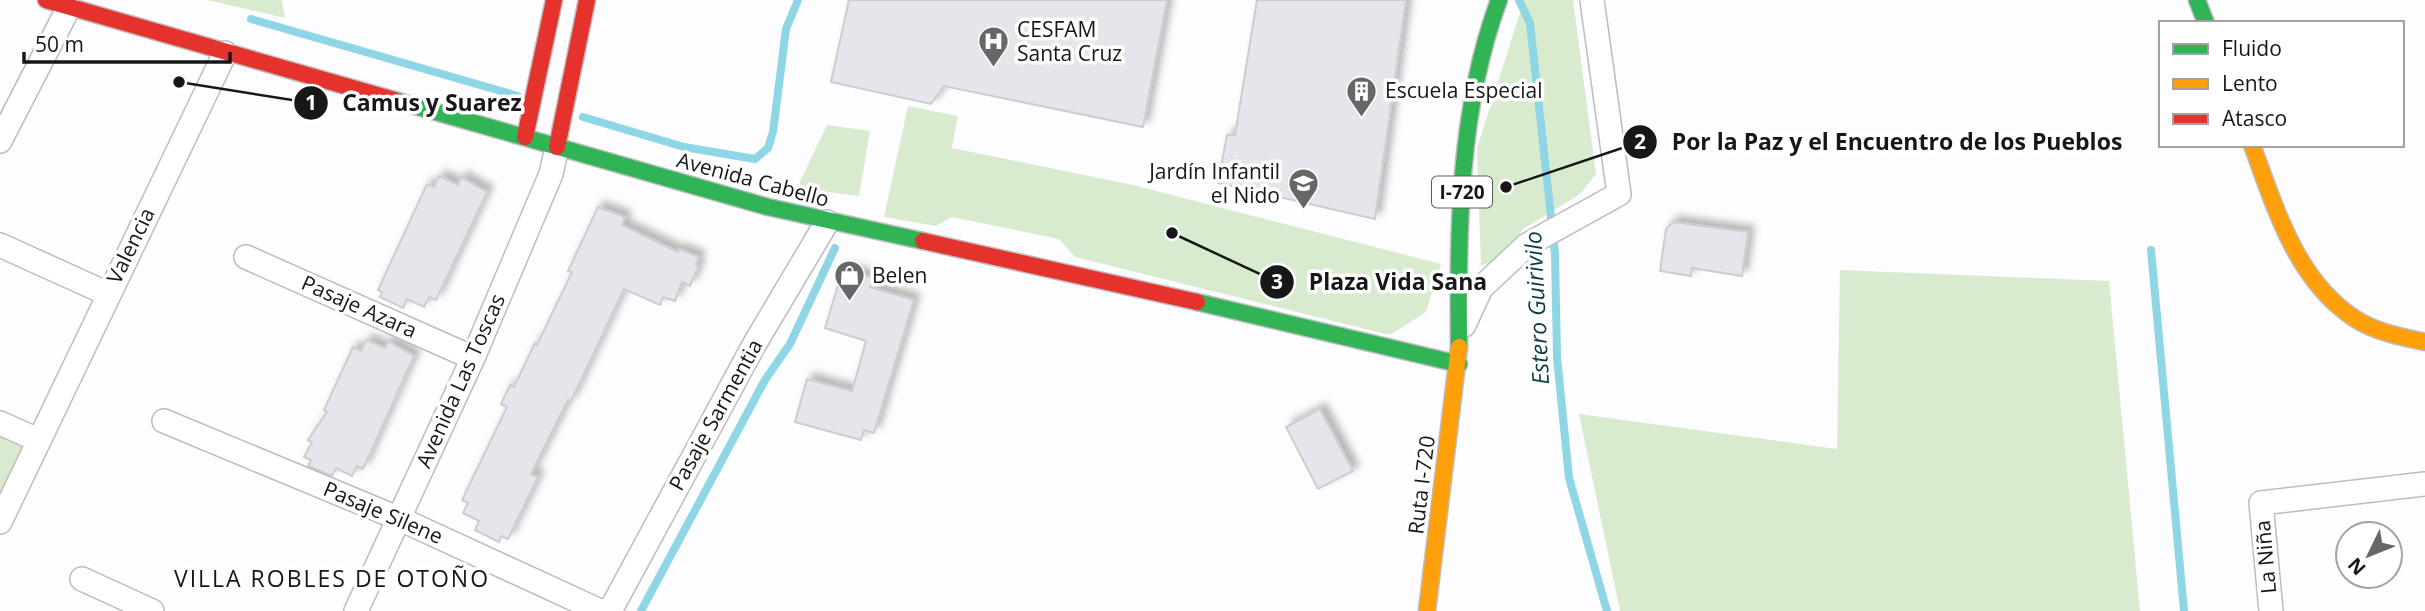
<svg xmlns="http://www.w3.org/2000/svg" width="2425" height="611" font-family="'Open Sans',sans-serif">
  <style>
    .green { fill: #d9ebce }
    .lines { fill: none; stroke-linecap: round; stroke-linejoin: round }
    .stream { stroke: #8ed6e6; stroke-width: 8 }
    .building { fill: #e7e5ec; stroke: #cdccce; stroke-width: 2; filter: url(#shadow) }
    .street-casing { stroke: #bdbcbe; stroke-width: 26 }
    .fast-casing { stroke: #bdbcbe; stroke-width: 19 }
    .slow-casing { stroke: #bdbcbe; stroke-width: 19 }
    .jam-casing { stroke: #bdbcbe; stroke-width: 19 }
    .street { stroke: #fff; stroke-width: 23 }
    .fast { stroke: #30b455; stroke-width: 16 }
    .slow { stroke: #ff9f0a; stroke-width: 16 }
    .jam { stroke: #e5322d; stroke-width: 16 }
    .labels { text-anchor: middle; stroke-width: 7; stroke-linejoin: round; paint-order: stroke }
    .shield { fill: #fff; stroke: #5d5d5d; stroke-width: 2 }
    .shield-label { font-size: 19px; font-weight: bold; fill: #171718 }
    .poi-label { font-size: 21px; fill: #171718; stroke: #fff; text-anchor: start }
    .street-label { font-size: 21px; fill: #171718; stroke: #fff }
    .water-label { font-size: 23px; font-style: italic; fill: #0b3b45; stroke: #fff }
    .neighbourhood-label { font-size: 23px; letter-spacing: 2px; fill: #171718; stroke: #fff }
    .leader { fill: none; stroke: #171718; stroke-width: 2.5 }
    .callout-dot { fill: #171718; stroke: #fff; stroke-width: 2.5 }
    .mark-label { font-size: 21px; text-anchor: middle; font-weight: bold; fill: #fff }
    .callout-label { font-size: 23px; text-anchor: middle; font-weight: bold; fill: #171718; stroke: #fff; stroke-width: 7; stroke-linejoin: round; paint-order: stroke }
  </style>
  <defs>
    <filter id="shadow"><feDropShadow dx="6" dy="-6" stdDeviation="3.5" flood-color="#0004"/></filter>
  </defs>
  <rect width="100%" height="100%" fill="#fdfcfe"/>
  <!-- green -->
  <path class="green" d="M207 0H282L285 18Z
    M1524 0H1573L1596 174 1580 194 1523 229 1504 256 1481 266 1477 148Z
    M908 106 958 116 952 148 1133 185 1441 264 1426 312 1390 335 1075 257 1059 239 952 217 936 226 884 217Z
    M827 125 870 131 859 196 797 188Z
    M1840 270 2109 281 2140 611H1620L1579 414 1837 449Z
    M0 431 24 444 27 451 0 512Z"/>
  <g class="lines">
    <!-- stream -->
    <path class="stream" d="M1519 0 1530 23 1555 254 1557 357 1569 478 1607 611
      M251 19 518 96
      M583 117 684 147 755 159 768 148 773 132 786 29 798 0
      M2151 250 2184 611
      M641 611 765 380 790 344 835 248"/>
  </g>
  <!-- building -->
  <path class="building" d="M849 0H1167L1143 127 944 86 931 104 831 82Z
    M1257 0H1406L1375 219 1218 183 1227 135H1235Z
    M439 176 458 185 461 177 487 192 436 300 429 297 424 307 407 299 403 308 380 297 382 292 378 290 427 184 434 187Z
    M598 207 625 217 622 225 678 252 679 249 699 257 696 264 698 267 690 286 682 282 675 301 663 297 660 305 624 289 571 401 568 400 531 474 538 477 508 539 501 536 499 542 475 530 479 521 463 513 468 503 462 500 507 407 501 404 510 385 514 387 535 343 537 345 572 272 568 271Z
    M1673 222 1748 232 1742 276 1692 268 1691 276 1660 271 1666 229Z
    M843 269 873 278 870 287 914 300 874 433 864 430 861 440 795 422 807 379 852 391 866 341 825 328Z
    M366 340 385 348 388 341 414 356 363 469 357 466 352 476 336 468 332 476 308 466 311 460 304 457 312 442 308 440 327 412 324 410 353 347 361 351Z
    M1320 409 1353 471 1318 489 1286 427Z"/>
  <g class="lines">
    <defs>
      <path id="street" d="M0 141 69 7
        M0 245 108 294
        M246 257 473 358
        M1464 325 1481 288 1527 245 1619 194 1592 0
        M164 421 400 519 600 611
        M0 423 38 440
        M0 522 225 53
        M82 579 152 611
        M356 611 473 358 551 174 557 147
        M610 611 754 345 827 222
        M2271 611 2261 503 2425 484"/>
      <path id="fast" d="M2197 0 2206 23
        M394 100 768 207 923 241
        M1197 302 1459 364
        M1459 347C1458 231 1458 111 1499 0"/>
      <path id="slow" d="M2252 145C2275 207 2296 280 2354 318 2375 332 2401 337 2425 342
        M1427 611 1459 347"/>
      <path id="jam" d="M46 0 394 100
        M525 137 554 0
        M557 147 587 0
        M923 241 1197 302"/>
    </defs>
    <!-- street casing -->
    <use href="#street" class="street-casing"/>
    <!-- fast casing -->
    <use href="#fast" class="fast-casing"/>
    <!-- slow casing -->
    <use href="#slow" class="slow-casing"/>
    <!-- jam casing -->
    <use href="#jam" class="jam-casing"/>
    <!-- street -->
    <use href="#street" class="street"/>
    <!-- fast -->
    <use href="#fast" class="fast"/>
    <!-- slow -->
    <use href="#slow" class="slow"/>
    <!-- jam -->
    <use href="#jam" class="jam"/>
  </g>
  <!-- icons -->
  <defs>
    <symbol id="hospital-pin" viewBox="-11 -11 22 30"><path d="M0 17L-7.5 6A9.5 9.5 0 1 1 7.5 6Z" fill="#686768" stroke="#fff"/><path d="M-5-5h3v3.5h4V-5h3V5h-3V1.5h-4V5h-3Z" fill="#fff"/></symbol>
    <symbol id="building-pin" viewBox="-11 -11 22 30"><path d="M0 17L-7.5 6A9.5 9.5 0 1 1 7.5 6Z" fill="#686768" stroke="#fff"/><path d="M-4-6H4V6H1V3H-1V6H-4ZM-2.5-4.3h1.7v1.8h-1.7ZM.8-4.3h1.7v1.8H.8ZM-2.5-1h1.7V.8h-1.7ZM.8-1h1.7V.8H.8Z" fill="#fff"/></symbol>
    <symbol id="school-pin" viewBox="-11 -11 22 30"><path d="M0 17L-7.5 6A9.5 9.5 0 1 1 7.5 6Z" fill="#686768" stroke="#fff"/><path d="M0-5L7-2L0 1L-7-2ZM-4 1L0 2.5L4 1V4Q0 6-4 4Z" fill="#fff"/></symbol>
    <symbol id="shop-pin" viewBox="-11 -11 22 30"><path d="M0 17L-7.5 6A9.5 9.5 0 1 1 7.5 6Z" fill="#686768" stroke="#fff"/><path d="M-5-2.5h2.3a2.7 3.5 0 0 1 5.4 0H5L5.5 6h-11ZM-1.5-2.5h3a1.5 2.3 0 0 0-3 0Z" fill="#fff"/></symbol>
  </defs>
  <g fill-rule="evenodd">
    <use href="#hospital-pin" x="976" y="24" width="35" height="47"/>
    <use href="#building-pin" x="1344" y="74" width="35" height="47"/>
    <use href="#school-pin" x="1286" y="166" width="35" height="47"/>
    <use href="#shop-pin" x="832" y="258" width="35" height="47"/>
  </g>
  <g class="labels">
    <!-- shield labels -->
    <rect class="shield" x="1432" y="176.5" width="60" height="31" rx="5"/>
    <g class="shield-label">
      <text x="1462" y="199">I-720</text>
    </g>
    <!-- poi labels -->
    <g class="poi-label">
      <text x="1017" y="37">CESFAM<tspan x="1017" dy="24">Santa Cruz</tspan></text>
      <text x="1385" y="98">Escuela Especial</text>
      <text x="1280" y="179" text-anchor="end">Jardín Infantil<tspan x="1280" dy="24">el Nido</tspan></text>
      <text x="872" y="283">Belen</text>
    </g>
    <!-- street labels -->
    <g class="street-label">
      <text transform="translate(753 180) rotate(15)" y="7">Avenida Cabello</text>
      <text transform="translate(131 246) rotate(-64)" y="7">Valencia</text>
      <text transform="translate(359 307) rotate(24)" y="7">Pasaje Azara</text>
      <text transform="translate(461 381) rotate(-66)" y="7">Avenida Las Toscas</text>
      <text transform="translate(716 415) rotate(-61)" y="7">Pasaje Sarmentia</text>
      <text transform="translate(1422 485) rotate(-83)" y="7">Ruta I-720</text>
      <text transform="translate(383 513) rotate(23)" y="7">Pasaje Silene</text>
      <text transform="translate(2266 557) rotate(-95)" y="7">La Niña</text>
    </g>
    <!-- water labels -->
    <g class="water-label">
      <text transform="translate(1537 308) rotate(-93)" y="8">Estero Guirivilo</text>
    </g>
    <!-- neighbourhood labels -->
    <g class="neighbourhood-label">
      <text x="332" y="587">VILLA ROBLES DE OTOÑO</text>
    </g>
  </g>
  <!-- callouts -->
  <path class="leader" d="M179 82L311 103M1506 187L1640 142M1172 233L1277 282"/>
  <g class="callout-dot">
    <circle cx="179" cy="82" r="7"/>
    <circle cx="1506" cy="187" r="7"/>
    <circle cx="1172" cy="233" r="7"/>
    <circle cx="311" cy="103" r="18"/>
    <circle cx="1640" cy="142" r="18"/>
    <circle cx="1277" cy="282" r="18"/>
  </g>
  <g class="mark-label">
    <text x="311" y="110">1</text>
    <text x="1640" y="149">2</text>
    <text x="1277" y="289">3</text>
  </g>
  <g class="callout-label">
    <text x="432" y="111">Camus y Suarez</text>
    <text x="1897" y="150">Por la Paz y el Encuentro de los Pueblos</text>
    <text x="1398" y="290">Plaza Vida Sana</text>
  </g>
  <!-- legend -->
  <rect x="2159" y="21" width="245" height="126" fill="#ffffff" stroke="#a2a2a3" stroke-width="2"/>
  <rect x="2173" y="44" width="35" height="10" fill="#30b455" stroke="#a2a2a3" stroke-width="2"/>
  <text x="2222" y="56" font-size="21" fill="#171718">Fluido</text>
  <rect x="2173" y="79" width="35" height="10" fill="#ff9f0a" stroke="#a2a2a3" stroke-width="2"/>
  <text x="2222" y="91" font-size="21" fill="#171718">Lento</text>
  <rect x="2173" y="114" width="35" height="10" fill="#e5322d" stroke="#a2a2a3" stroke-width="2"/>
  <text x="2222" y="126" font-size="21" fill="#171718">Atasco</text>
  <!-- north arrow -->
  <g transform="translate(2369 555) rotate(227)"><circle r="33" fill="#ffffff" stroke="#a2a2a3" stroke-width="2"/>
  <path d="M0-5L12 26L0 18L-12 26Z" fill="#686768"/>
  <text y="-10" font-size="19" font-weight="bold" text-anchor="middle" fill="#171718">N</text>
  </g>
  <!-- scale -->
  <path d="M24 52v10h206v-10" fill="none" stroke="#171718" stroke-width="3.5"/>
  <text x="35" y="52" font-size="21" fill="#171718" stroke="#ffffff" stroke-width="5" paint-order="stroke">50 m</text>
</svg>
